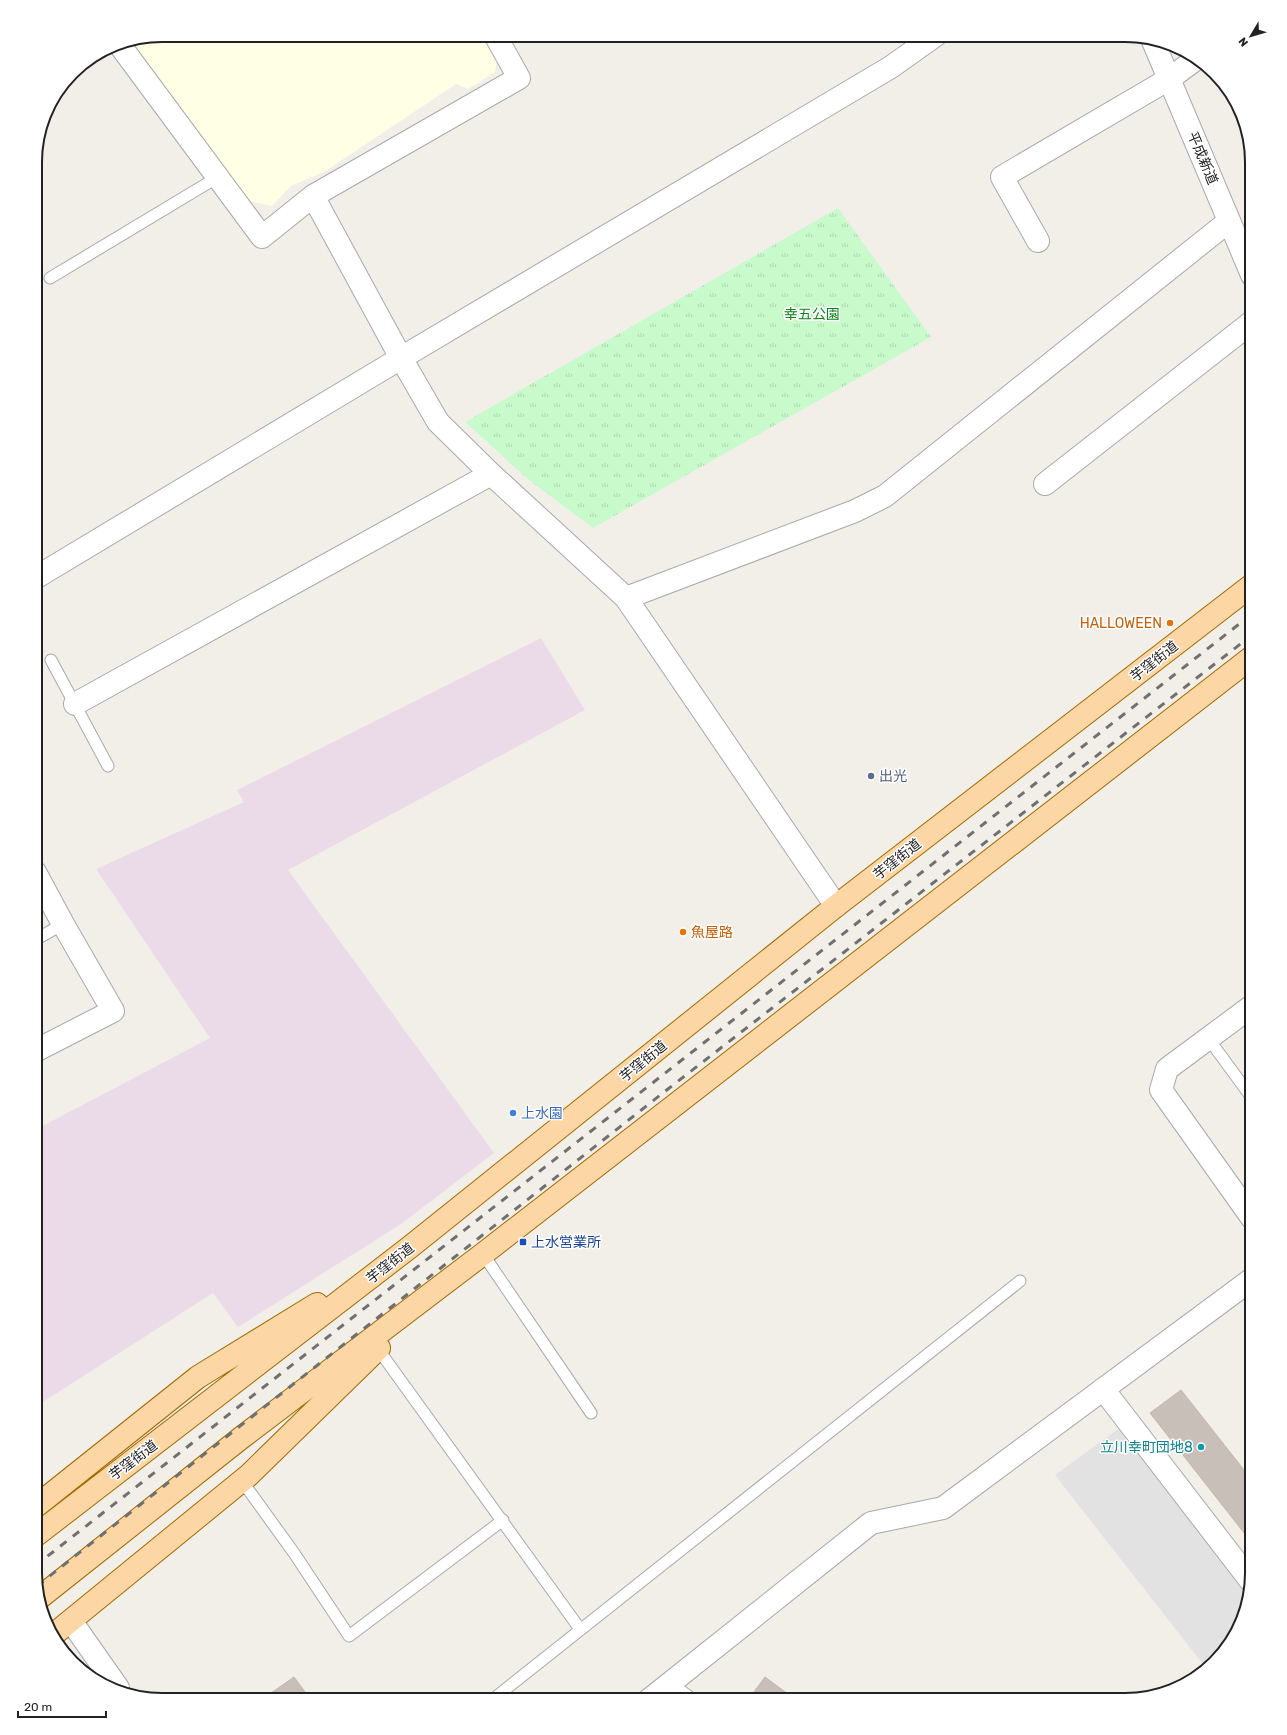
<svg xmlns="http://www.w3.org/2000/svg" width="1287" height="1735" font-family="Rubik,'Noto Sans JP',sans-serif">
  <style>
    .industrial { fill: #ebdbe8 }
    .education { fill: #ffffe5 }
    .park { fill: url(#park-tufts) }
    .parking { fill: #e2e2e2 }
    .building { fill: #c7bfb8; stroke: #c4b6ab }
    .lines { fill: none; stroke-linecap: round; stroke-linejoin: round }
    .service-casing { stroke: #a9a9a9; stroke-width: 13 }
    .minor-casing { stroke: #a9a9a9; stroke-width: 24 }
    .tertiary-casing { stroke: #a9a9a9; stroke-width: 24 }
    .primary-casing { stroke: #a06b00; stroke-width: 24 }
    .service { stroke: #fff; stroke-width: 11 }
    .minor { stroke: #fff; stroke-width: 22 }
    .tertiary { stroke: #fff; stroke-width: 22 }
    .primary { stroke: #fcd6a4; stroke-width: 22 }
    .rail { stroke: #707070; stroke-width: 3; stroke-dasharray: 8 8; stroke-linecap: butt }
    .food-dot { fill: #e8710a; stroke: #fff; stroke-width: 1.5 }
    .service-dot { fill: #5c6f8a; stroke: #fff; stroke-width: 1.5 }
    .shop-dot { fill: #3f7fe0; stroke: #fff; stroke-width: 1.5 }
    .transit-dot { fill: #1a4fb4; stroke: #fff; stroke-width: 1.5 }
    .culture-dot { fill: #0f9aa8; stroke: #fff; stroke-width: 1.5 }
    .labels { text-anchor: middle; stroke-width: 3; stroke-linejoin: round; paint-order: stroke }
    .street-label { font-size: 14px; fill: #222; stroke: #fff }
    .park-label { font-size: 14px; fill: #0c8416; stroke: #fff }
    .food-label { font-size: 14px; fill: #c56008; stroke: #fff; text-anchor: end }
    .service-label { font-size: 14px; fill: #4e5e75; stroke: #fff; text-anchor: start }
    .shop-label { font-size: 14px; fill: #366cbe; stroke: #fff; text-anchor: start }
    .transit-label { font-size: 14px; fill: #164399; stroke: #fff; text-anchor: start }
    .culture-label { font-size: 14px; fill: #0d838f; stroke: #fff; text-anchor: end }
    .rim { fill: none; stroke: #222; stroke-width: 2 }
  </style>
  <defs>
    <pattern id="park-tufts" width="24" height="20" patternUnits="userSpaceOnUse"><rect width="24" height="20" fill="#c8facc"/><path d="M3 7l-1-3M5 7V3M7 7l1-3M15 17l-1-3M17 17v-4M19 17l1-3" fill="none" stroke="#acd6af"/></pattern>
  </defs>
  <rect width="100%" height="100%" fill="#f2efe9"/>
  <!-- industrial -->
  <path class="industrial" d="M541 638 585 710 288 870 494 1153 401 1224 238 1327 213 1293 35 1407V1130L210 1038 96 869 244 802 237 790Z"/>
  <!-- education -->
  <path class="education" d="M162 35H483L497 61 495 72 468 89 456 84 324 172 291 186 272 206 248 201 127 42Z"/>
  <!-- park -->
  <path class="park" d="M838 208 931 337 593 528 529 480 465 422Z"/>
  <!-- parking -->
  <path class="parking" d="M1121 1427 1247 1590 1235 1636 1206 1668 1055 1475Z"/>
  <!-- building -->
  <path class="building" d="M1181 1390 1252 1480V1543L1150 1413Z
    M294 1677 311 1700H261Z
    M765 1677 796 1700H748Z"/>
  <g class="lines">
    <defs>
      <path id="service" d="M50 278 218 177
        M51 660 108 766
        M35 940 63 924
        M1208 1038 1252 1098
        M483 1254 591 1413
        M378 1349 580 1629
        M242 1481 294 1553 349 1636 503 1520
        M670 1683 694 1700
        M492 1700 1020 1281"/>
      <path id="minor" d="M119 44 262 237 313 196 519 78 495 35
        M313 196 401 358 438 422 491 474 626 598 836 906
        M1038 241 1002 177 1169 79 1196 59
        M1045 484 1252 322
        M35 578 401 358 891 67 936 35
        M626 598 855 511 885 496 1229 221
        M75 704 491 474
        M35 1051 113 1011 63 924 35 872
        M1252 1218 1161 1090 1167 1069 1252 1006
        M1103 1389 1250 1580
        M71 1621 118 1688
        M649 1700 871 1523 943 1508 1252 1279"/>
      <path id="tertiary" d="M1153 41 1252 275"/>
      <path id="primary" d="M35 1507 198 1377 317 1304
        M35 1536 410 1247 836 906 1252 585
        M38 1599 241 1438 483 1254 1252 657
        M53 1635 249 1475 379 1348"/>
    </defs>
    <!-- service casing -->
    <use href="#service" class="service-casing"/>
    <!-- minor casing -->
    <use href="#minor" class="minor-casing"/>
    <!-- tertiary casing -->
    <use href="#tertiary" class="tertiary-casing"/>
    <!-- primary casing -->
    <use href="#primary" class="primary-casing"/>
    <!-- service -->
    <use href="#service" class="service"/>
    <!-- minor -->
    <use href="#minor" class="minor"/>
    <!-- tertiary -->
    <use href="#tertiary" class="tertiary"/>
    <!-- primary -->
    <use href="#primary" class="primary"/>
    <!-- rail -->
    <path class="rail" d="M35 1566 1252 614
      M37 1586 668 1089 1252 635"/>
  </g>
  <!-- markers -->
  <g class="food-dot">
    <circle cx="1170" cy="623" r="4"/>
    <circle cx="683" cy="932" r="4"/>
  </g>
  <circle class="service-dot" cx="871" cy="776" r="4"/>
  <circle class="shop-dot" cx="513" cy="1113" r="4"/>
  <rect class="transit-dot" x="519" y="1238" width="8" height="8" rx="2"/>
  <circle class="culture-dot" cx="1201" cy="1447" r="4"/>
  <g class="labels">
    <!-- street labels -->
    <g class="street-label">
      <text transform="translate(1203 158) rotate(67)" y="5">平成新道</text>
      <text transform="translate(1154 661) rotate(-38)" y="5">芋窪街道</text>
      <text transform="translate(897 859) rotate(-38)" y="5">芋窪街道</text>
      <text transform="translate(643 1061) rotate(-39)" y="5">芋窪街道</text>
      <text transform="translate(390 1263) rotate(-38)" y="5">芋窪街道</text>
      <text transform="translate(133 1460) rotate(-37)" y="5">芋窪街道</text>
    </g>
    <!-- park labels -->
    <g class="park-label">
      <text x="812" y="319">幸五公園</text>
    </g>
    <!-- food labels -->
    <g class="food-label">
      <text x="1162" y="628">HALLOWEEN</text>
      <text x="691" y="937" text-anchor="start">魚屋路</text>
    </g>
    <!-- service labels -->
    <g class="service-label">
      <text x="879" y="781">出光</text>
    </g>
    <!-- shop labels -->
    <g class="shop-label">
      <text x="521" y="1118">上水園</text>
    </g>
    <!-- transit labels -->
    <g class="transit-label">
      <text x="531" y="1247">上水営業所</text>
    </g>
    <!-- culture labels -->
    <g class="culture-label">
      <text x="1193" y="1452">立川幸町団地8</text>
    </g>
  </g>
  <!-- crop -->
  <path d="M0 0H1287V1735H0ZM162 42H1125A120 120 0 0 1 1245 162V1573A120 120 0 0 1 1125 1693H162A120 120 0 0 1 42 1573V162A120 120 0 0 1 162 42Z" fill="#fff" fill-rule="evenodd"/>
  <path class="rim" d="M162 42H1125A120 120 0 0 1 1245 162V1573A120 120 0 0 1 1125 1693H162A120 120 0 0 1 42 1573V162A120 120 0 0 1 162 42Z"/>
  <!-- north arrow -->
  <g transform="translate(1251 36) rotate(232)" stroke="#ffffff" stroke-width="3" paint-order="stroke">
  <path d="M0-3L7 15L0 10L-7 15Z" fill="#222222"/>
  <text y="-6" font-size="11" font-weight="bold" text-anchor="middle" fill="#222222">N</text>
  </g>
  <!-- scale -->
  <path d="M18 1711v6h88v-6" fill="none" stroke="#222222" stroke-width="2"/>
  <text x="24" y="1711" font-size="12" fill="#222222" stroke="#ffffff" stroke-width="3" paint-order="stroke">20 m</text>
</svg>
